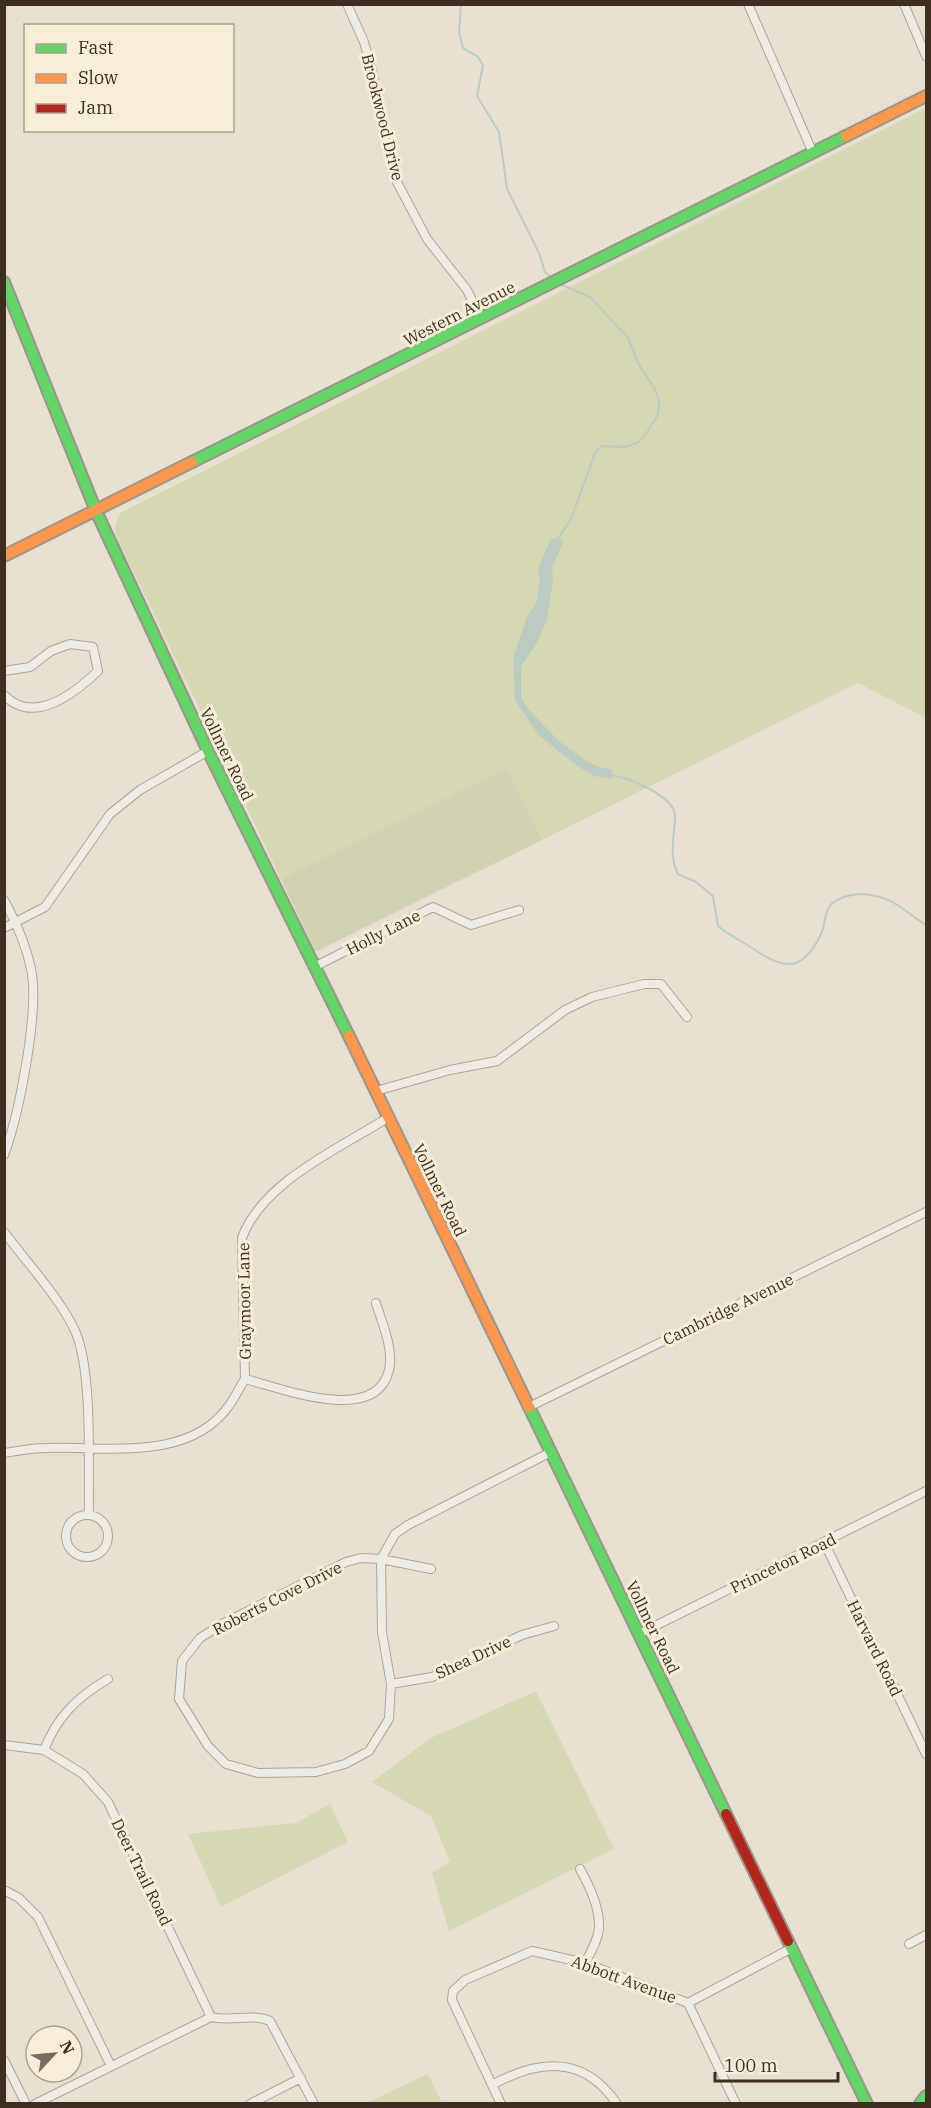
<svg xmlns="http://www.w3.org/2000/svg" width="931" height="2108" font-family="'IBM Plex Serif',serif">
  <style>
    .green { fill: #d6d7b3 }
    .cemetery { fill: #d1d1b3 }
    .water { fill: #bcccc2 }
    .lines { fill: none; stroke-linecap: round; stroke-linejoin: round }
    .stream { stroke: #bcccc2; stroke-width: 2 }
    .street-casing { stroke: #ada599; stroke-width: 10 }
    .fast-casing { stroke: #9c958a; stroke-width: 14 }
    .slow-casing { stroke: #9c958a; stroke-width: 14 }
    .jam-casing { stroke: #9c958a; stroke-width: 14 }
    .street { stroke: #efebe3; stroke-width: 8 }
    .fast { stroke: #63d668; stroke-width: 10 }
    .slow { stroke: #ff974d; stroke-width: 10 }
    .jam { stroke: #b3261e; stroke-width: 10 }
    .labels { text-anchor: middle; stroke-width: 6; stroke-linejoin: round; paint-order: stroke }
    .street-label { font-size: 16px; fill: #3d2e20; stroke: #f7eed8 }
  </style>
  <rect width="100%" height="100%" fill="#e7e0d1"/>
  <!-- green -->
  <path class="green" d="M926 108V718L858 683 542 840 506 768 281 879 116 535 115 526 120 513Z
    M536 1691 614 1849 449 1931 432 1873 450 1862 431 1816 372 1782 429 1739Z
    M330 1804 348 1842 221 1907 188 1834 296 1823Z
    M428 2074 442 2103H366Z"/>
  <!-- cemetery -->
  <path class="cemetery" d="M506 768 542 840 315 952 281 879Z"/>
  <!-- water -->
  <path class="water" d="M551 538 563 541V543L552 568 553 581 547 620 535 646 521 666V697L527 708 560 742 586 761 599 767 613 770 611 779 594 776 582 769 548 743 538 734 515 700 513 658 527 617 536 603 540 579 538 569Z"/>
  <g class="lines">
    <!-- stream -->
    <path class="stream" d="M461 4 459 32 463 48 478 57 483 65 477 96 499 132 507 189 539 253 545 272 551 277
      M556 541 571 519 596 451 603 446 624 447 637 443 645 436 658 414 659 401 656 391 639 365 628 338 590 297 558 283
      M610 775C626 776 674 796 675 815 675 835 668 855 678 874L696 882 713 896 718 926C727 934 738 939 749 946 780 967 801 977 821 934 825 926 824 915 829 907 837 896 858 892 871 895 896 899 906 913 926 925"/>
    <defs>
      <path id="street" d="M347 4 364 42 372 70 384 136 397 182 427 239 467 290 481 319
        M748 4 813 153
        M904 4 926 56
        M4 671 30 667 51 651 70 644 93 647 98 671C75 693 34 726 4 695
        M4 900C16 922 26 945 31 969 40 1009 19 1115 4 1155
        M4 928 45 907 110 814 140 790 208 751
        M316 966 433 907 471 925 519 910
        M376 1091 450 1070 497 1061 565 1010 592 997 644 984H661L687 1017
        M4 1232C27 1263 61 1299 76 1333 93 1375 88 1467 89 1515
        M245 1379 242 1238C262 1182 340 1148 389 1117
        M529 1407 926 1212
        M4 1453C18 1451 32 1448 46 1448 105 1446 188 1462 228 1407 235 1398 239 1388 245 1379 281 1388 376 1426 389 1370 394 1349 382 1323 376 1303
        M66 1536a21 21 0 1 1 42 0a21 21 0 1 1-42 0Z
        M824 1542 926 1754
        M431 1569 381 1559 382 1632 391 1684 389 1719 369 1751 345 1764 316 1772 258 1773 226 1764 208 1746 179 1699 182 1661 200 1638 222 1624 346 1562 361 1558 381 1559 395 1534 408 1525 551 1452
        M639 1634 926 1491
        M391 1684 432 1677 522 1635 554 1626
        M4 1745 44 1750C57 1717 77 1697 108 1679
        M44 1750 83 1774 108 1802 211 2017
        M580 1869C589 1885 600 1909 599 1928 598 1940 591 1952 585 1963
        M4 1890 19 1898 38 1917 111 2066
        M909 1944 926 1935
        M688 2003 736 2104
        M4 2060 26 2104
        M492 2085C539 2059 584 2055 617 2104
        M35 2104 211 2017C230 2022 252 2013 270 2021L314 2104
        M250 2104 301 2078
        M501 2104 452 2000 453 1991 465 1980 532 1951 585 1963 688 2003 792 1948"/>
      <path id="fast" d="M4 282 96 511 208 751 349 1036
        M192 462 846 136
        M529 1407 726 1814
        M788 1941 867 2104
        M920 2104 926 2096"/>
      <path id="slow" d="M846 136 926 96
        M4 556 192 462
        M349 1036 529 1407"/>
      <path id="jam" d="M726 1814 788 1941"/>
    </defs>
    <!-- street casing -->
    <use href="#street" class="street-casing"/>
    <!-- fast casing -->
    <use href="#fast" class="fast-casing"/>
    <!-- slow casing -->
    <use href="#slow" class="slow-casing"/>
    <!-- jam casing -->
    <use href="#jam" class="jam-casing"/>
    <!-- street -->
    <use href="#street" class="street"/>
    <!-- fast -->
    <use href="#fast" class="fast"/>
    <!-- slow -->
    <use href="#slow" class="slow"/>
    <!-- jam -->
    <use href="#jam" class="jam"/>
  </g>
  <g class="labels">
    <!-- street labels -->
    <g class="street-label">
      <text transform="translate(383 117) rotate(76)" y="6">Brookwood Drive</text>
      <text transform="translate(459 313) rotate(-27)" y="6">Western Avenue</text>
      <text transform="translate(227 754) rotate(64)" y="6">Vollmer Road</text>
      <text transform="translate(383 932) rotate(-27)" y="6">Holly Lane</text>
      <text transform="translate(440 1190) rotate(64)" y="6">Vollmer Road</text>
      <text transform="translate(244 1301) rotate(-91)" y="6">Graymoor Lane</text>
      <text transform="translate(728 1309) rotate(-26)" y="6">Cambridge Avenue</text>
      <text transform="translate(783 1563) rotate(-26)" y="6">Princeton Road</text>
      <text transform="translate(277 1598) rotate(-27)" y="6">Roberts Cove Drive</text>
      <text transform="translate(653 1627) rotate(64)" y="6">Vollmer Road</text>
      <text transform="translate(875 1648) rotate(64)" y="6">Harvard Road</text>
      <text transform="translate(473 1657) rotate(-25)" y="6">Shea Drive</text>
      <text transform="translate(142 1872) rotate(64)" y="6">Deer Trail Road</text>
      <text transform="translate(624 1979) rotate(20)" y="6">Abbott Avenue</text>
    </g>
  </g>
  <!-- border -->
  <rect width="931" height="2108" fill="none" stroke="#3d2e20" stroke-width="12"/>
  <!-- legend -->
  <rect x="24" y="24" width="210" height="108" fill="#f7eed8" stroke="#ada18e" stroke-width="1.5"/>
  <rect x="36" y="44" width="30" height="9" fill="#63d668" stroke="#ada18e" stroke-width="1.5"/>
  <text x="78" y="54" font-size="18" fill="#3d2e20">Fast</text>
  <rect x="36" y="74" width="30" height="9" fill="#ff974d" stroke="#ada18e" stroke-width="1.5"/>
  <text x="78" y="84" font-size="18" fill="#3d2e20">Slow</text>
  <rect x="36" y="104" width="30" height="9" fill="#b3261e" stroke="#ada18e" stroke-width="1.5"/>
  <text x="78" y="114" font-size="18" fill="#3d2e20">Jam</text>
  <!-- north arrow -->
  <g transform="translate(54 2054) rotate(64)"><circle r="28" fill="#f7eed8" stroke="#ada18e" stroke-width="1.5"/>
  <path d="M0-4.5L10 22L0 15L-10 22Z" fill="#786c5e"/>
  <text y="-9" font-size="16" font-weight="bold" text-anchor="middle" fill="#3d2e20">N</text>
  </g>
  <!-- scale -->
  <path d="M715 2072v9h123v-9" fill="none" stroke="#3d2e20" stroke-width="3"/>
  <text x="724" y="2072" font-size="18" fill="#3d2e20" stroke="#f7eed8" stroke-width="4.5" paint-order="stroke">100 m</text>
</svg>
